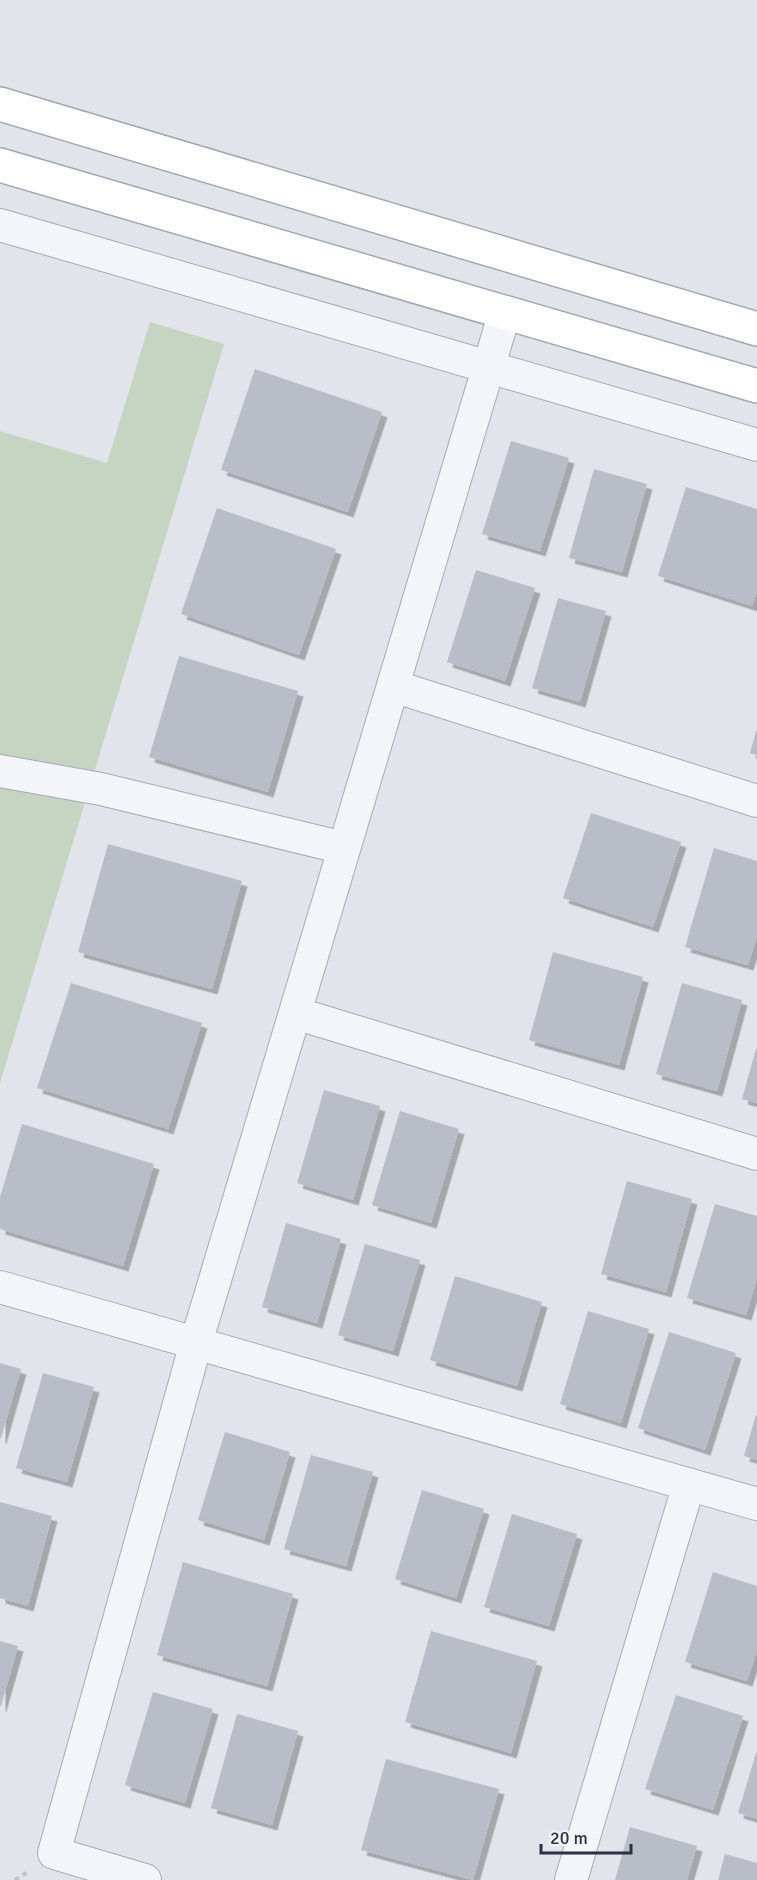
<svg xmlns="http://www.w3.org/2000/svg" width="757" height="1880" font-family="Signika,sans-serif">
  <style>
    .green { fill: #c6d4c2 }
    .building { fill: #b8bdc7; filter: url(#shadow) }
    .lines { fill: none; stroke-linecap: round; stroke-linejoin: round }
    .minor-casing { stroke: #a6abb4; stroke-width: 34 }
    .major-casing { stroke: #a0a8b6; stroke-width: 36 }
    .path { stroke: #bfc2c9; stroke-width: 4; stroke-dasharray: 4.5 4.5; stroke-linecap: butt }
    .minor { stroke: #f4f5f8; stroke-width: 32 }
    .major { stroke: #fff; stroke-width: 33 }
  </style>
  <defs>
    <filter id="shadow"><feDropShadow dx="5.5" dy="5.5" stdDeviation="0" flood-color="#0004"/></filter>
  </defs>
  <rect width="100%" height="100%" fill="#e1e4ea"/>
  <!-- green -->
  <path class="green" d="M150 322 224 344 0 1083V431L107 463Z"/>
  <!-- building -->
  <path class="building" d="M255 369 382 412 348 512 221 470Z
    M511 441 569 458 540 551 482 534Z
    M594 469 647 484 622 572 569 558Z
    M686 487 757 509V591L752 606 658 576Z
    M217 508 336 549 299 655 181 614Z
    M476 570 535 588 505 681 447 662Z
    M558 598 606 611 580 702 532 688Z
    M179 656 298 691 268 792 149 757Z
    M756 731H757V755L750 753Z
    M591 813 681 842 653 927 563 898Z
    M108 844 242 881 212 989 78 952Z
    M714 848 757 861V936L748 965 685 947Z
    M553 952 643 977 619 1065 529 1040Z
    M71 983 202 1023 168 1129 37 1088Z
    M682 983 742 1000 717 1091 656 1074Z
    M756 1049H757V1103L742 1099Z
    M324 1090 380 1106 353 1200 297 1183Z
    M400 1111 459 1129 431 1223 372 1205Z
    M22 1124 154 1164 123 1266 0 1229V1197Z
    M627 1181 692 1199 666 1292 601 1274Z
    M715 1204 757 1216V1278L746 1315 687 1298Z
    M286 1223 341 1239 317 1323 262 1307Z
    M365 1244 420 1260 393 1351 338 1335Z
    M455 1276 542 1302 517 1386 430 1360Z
    M588 1311 649 1329 621 1423 560 1404Z
    M669 1332 736 1353 705 1450 638 1428Z
    M0 1363 21 1369 1 1438H0Z
    M43 1373 94 1387 67 1482 16 1468Z
    M756 1415H757V1460L744 1456Z
    M225 1432 290 1452 264 1540 198 1520Z
    M311 1455 373 1472 346 1566 284 1549Z
    M422 1490 484 1509 456 1598 395 1579Z
    M0 1502 52 1516 28 1606 0 1598Z
    M512 1514 577 1534 549 1626 484 1607Z
    M183 1562 293 1594 267 1686 157 1655Z
    M713 1572 757 1586V1650L747 1681 685 1662Z
    M431 1631 537 1661 511 1753 405 1722Z
    M0 1641 18 1646 1 1706H0Z
    M153 1692 213 1709 185 1803 125 1785Z
    M676 1695 743 1716 713 1810 645 1789Z
    M237 1714 298 1731 272 1825 211 1808Z
    M756 1753H757V1819L738 1813Z
    M386 1759 499 1789 473 1880 361 1850Z
    M630 1827 697 1846 687 1880H615Z
    M725 1854 757 1863V1880H718Z"/>
  <g class="lines">
    <defs>
      <path id="minor" d="M0 225 757 445
        M393 686 757 801
        M0 771 101 789 344 848
        M295 1013 757 1154
        M0 1287 757 1504
        M145 1880 54 1853 196 1343 505 312
        M571 1880 689 1484"/>
      <path id="major" d="M0 104 757 329
        M0 165 757 386"/>
    </defs>
    <!-- minor casing -->
    <use href="#minor" class="minor-casing"/>
    <!-- major casing -->
    <use href="#major" class="major-casing"/>
    <!-- path -->
    <path class="path" d="M15 1880 29 1871"/>
    <!-- minor -->
    <use href="#minor" class="minor"/>
    <!-- major -->
    <use href="#major" class="major"/>
  </g>
  <!-- scale -->
  <path d="M541 1844v9h90v-9" fill="none" stroke="#293142" stroke-width="3"/>
  <text x="550" y="1844" font-size="18" fill="#293142" stroke="#f1f3f7" stroke-width="4.5" paint-order="stroke">20 m</text>
</svg>
